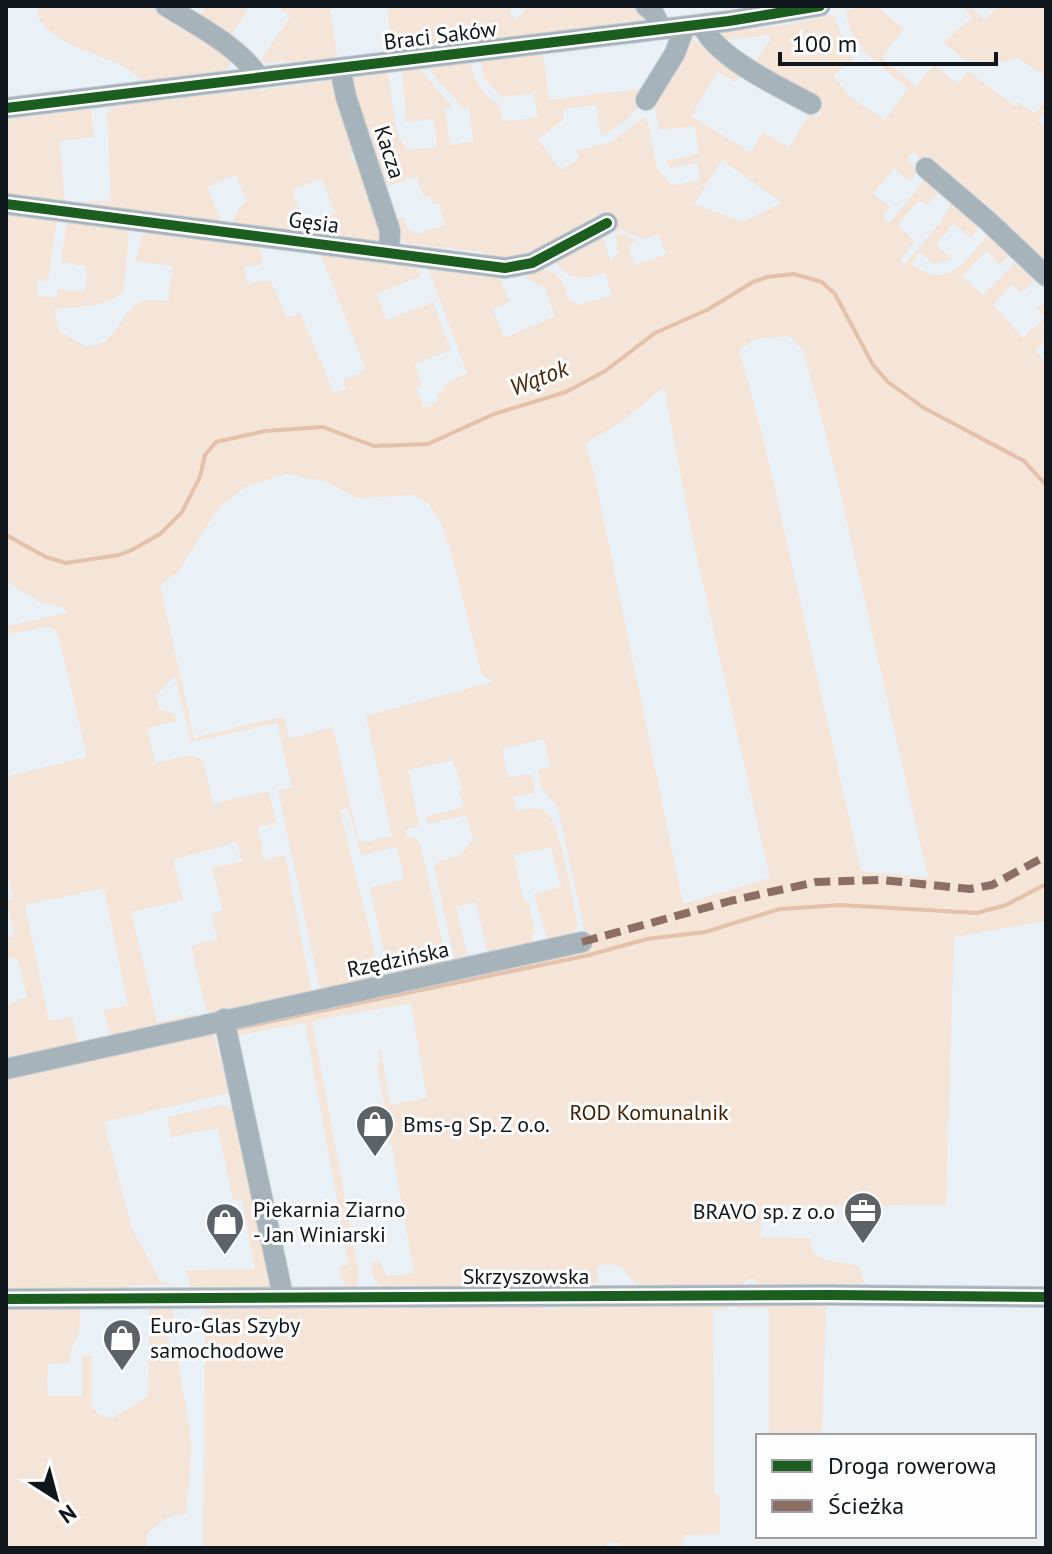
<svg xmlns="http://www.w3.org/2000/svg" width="1052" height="1554" font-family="'PT Sans',sans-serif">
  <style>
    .green { fill: #f5e4d8; fill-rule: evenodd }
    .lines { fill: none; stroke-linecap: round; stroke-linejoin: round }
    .stream { stroke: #e4c1a8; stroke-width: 4 }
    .minor-casing { stroke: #c8ced2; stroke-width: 22 }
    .minor { stroke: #a6b3bb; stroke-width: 20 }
    .quiet { stroke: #8d6e63; stroke-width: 8; stroke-dasharray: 16 8; stroke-linecap: butt }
    .cycleway-casing { stroke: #fdfdfd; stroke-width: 15 }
    .cycleway { stroke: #1b5e20; stroke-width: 10 }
    .labels { text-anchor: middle; stroke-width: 6; stroke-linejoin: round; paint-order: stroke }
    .street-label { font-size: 22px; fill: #0f171c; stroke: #fdfdfd }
    .park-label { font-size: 22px; fill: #422103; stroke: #fdfdfd }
    .poi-label { font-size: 22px; fill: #0f171c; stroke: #fdfdfd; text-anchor: start }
    .water-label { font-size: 24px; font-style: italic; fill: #49270a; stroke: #fdfdfd }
  </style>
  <rect width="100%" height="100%" fill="#eaf1f6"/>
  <!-- green -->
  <path class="green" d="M39 6H157L233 61 221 74 151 83C139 80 130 69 118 64 91 51 52 44 37 15Z
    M206 6H250L229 39 199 16Z
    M275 6H337L330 10 338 61 286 66V61L267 63 260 61 291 16Z
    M387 6H515L509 14 517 20 527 6H634L645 13 652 24 392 55Z
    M858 6H876L904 29 882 57 916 86 934 65 958 84 968 71 1015 106 1018 102 1035 114 1046 100V110L1038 121 1046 127V260L1037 261 913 152 907 158 917 172 910 181 894 169 873 193 890 207 883 217 889 223 928 176 943 188 927 205 919 200 898 225 915 241 900 260 904 265 940 223 954 198 981 222 971 238 953 224 936 245 953 260 934 264 920 252 911 263C948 294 968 258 991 231L1012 252 1001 265 986 251 962 276 983 295 1019 259 1038 278 1021 293 1013 284 993 305 1023 338 1045 318 1037 309 1046 301V340L1035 350 1046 363V921L954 937 946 1205 761 1206V1237L810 1238C809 1265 839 1260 858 1266L864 1280 858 1288 759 1286 754 1279H747L742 1285 735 1287H646L636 1284C620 1268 625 1263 600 1265L597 1269 598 1283 592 1284 555 1289 387 1290C377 1284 367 1274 373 1262L380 1261 387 1276 414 1273 377 1064 380 1062 378 1051 381 1050 390 1105 427 1098 411 1003 312 1021 358 1269 357 1287 348 1288C341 1281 339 1276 340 1266L349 1265 305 1023 233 1036 235 1025 586 946 592 937 586 938 558 808 542 788 538 770 550 767 544 739 502 749 508 777 530 774 535 785 534 793 513 797 516 811C527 809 537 805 547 813 561 824 573 903 578 924L573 934 549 946 534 894 561 887 551 847 514 855 523 899 528 902 535 932 532 937 533 943 489 959 476 902 456 907 469 964 455 961 434 867 438 862 461 855 473 839 466 815 428 824 426 817 464 807 459 790 462 788 453 760 408 770 419 826 405 830 408 839 415 838 421 847 446 958 437 970 390 980 370 888 404 879 397 847 361 855 348 808 340 810 380 974 378 979 321 995 278 790 292 787 277 723 191 742 175 675 156 696 159 709 174 714 177 721 147 728 155 763 191 755 203 760 213 804 268 791 277 822 258 827 263 851 261 852 263 860 285 855 311 989 310 994 210 1014 206 1009 191 946 217 939 211 914 223 910 212 868 242 862 237 842 173 860 183 900 131 912 157 1022 196 1014 195 1021 156 1031 152 1027 112 1041 103 1011 128 1005 104 888 25 905 49 1021 72 1017 78 1042 88 1041 80 1048 9 1060 6 1058V1006L27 996 17 956 6 959V938L14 936 7 900 13 899 6 866V777L87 757 59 637 54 629 45 627 10 634 8 626 66 613 65 608 40 602 6 581V208L57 218 48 281 37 280V296L56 297 59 289 85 292 87 274 85 266 61 262 67 221 93 220 97 226 129 231 124 290C110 308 76 306 55 309L58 330 86 347C121 344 116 313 143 301 149 298 160 301 168 301L173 266 135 261 145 227 260 245 262 264 244 267 247 284 270 280 287 318 300 313 334 393 346 389 343 380 366 370 319 250 413 261 421 276 376 294 387 320 433 302 451 350 414 364 422 384 416 388 424 408 438 402V394L443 391 445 384 467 373 428 268 497 273 510 302 493 309 504 338 555 316 545 288C536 283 527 283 525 271 556 267 559 272 569 300L579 305 612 295 605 273C577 281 572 281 552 259L603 237 610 260 618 253 616 236 619 233 637 240 628 246 635 265 666 254 659 234 644 239 620 230 615 233 607 217 530 261 488 260 482 252 404 243 392 220 404 217 408 229 417 234 445 225 438 203 434 205 430 196 424 197 416 176 381 189 349 78 388 73 396 127 399 138 408 150 437 147 434 119 406 122 403 71 420 69 453 108 445 109 450 145 473 141 469 107 461 108C454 92 437 84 429 68L470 63C474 81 483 95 499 104L502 121 538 118 534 93 502 97 484 78 480 61 543 54 549 100 646 88C641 112 621 126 601 136L596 105 563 109 564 119 538 139 561 170 580 158 576 151 611 142 644 117 648 123 657 168 669 183 677 185 700 180 698 163 669 168 666 161 699 154 695 126 660 130 654 105 693 39 738 67 741 74 735 82 718 71 691 116 748 151 751 152 763 132 789 147 811 112 816 118 821 113 815 103 753 65 770 40V35L724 40 720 37 721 32 781 26 833 15 853 59 833 75 850 97 885 120 908 88C882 67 850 48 846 12ZM722 160 782 203 742 222 694 204ZM789 336 803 350 833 461 928 878 861 871 763 437 739 350 756 339ZM664 387 692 535 770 878 683 904 594 473 585 444 620 423ZM286 474 324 481 357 498 414 495 429 504 442 525 451 553 482 675 493 682 366 716 392 836 359 843 333 727 289 739 284 716 194 738 160 585 179 571 217 509 245 487Z
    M963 6H972L971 8 986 20 998 6H1046V76L1017 58C1008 59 1000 64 991 65 971 69 957 53 943 42L972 18Z
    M336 80 359 149 349 155 362 170 382 239 377 242 323 237 322 218 335 214 322 179 292 189 306 233 231 224 239 208 246 201 236 175 207 187 222 223 6 201V120L91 109 94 137 60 141 65 204 111 200 107 113 114 106 258 89 264 91 265 89Z
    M213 1030 229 1093 104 1122 131 1226 160 1281 172 1285H131L121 1294 6 1295V1073Z
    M223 1105 240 1111 273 1291 195 1290 190 1285 186 1270 255 1269 242 1200 233 1201 218 1128 171 1137 167 1117Z
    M740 1302 826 1303 822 1436H769V1308L738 1309Z
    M543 1303 545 1309H559L561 1303H726L728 1309 713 1310 714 1493 720 1494V1534L685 1535 683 1548H621L620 1543H607V1548H203L205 1304Z
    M152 1304H170L174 1319 179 1320V1325L168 1335 169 1348 179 1356C179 1381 186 1401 189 1425 194 1454 188 1485 186 1514 169 1514 159 1523 147 1534V1548H6V1305H81L79 1334 70 1351 69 1363 48 1364 47 1396H82V1356H92V1407L100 1416 112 1418 148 1396 149 1310Z"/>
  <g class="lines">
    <!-- stream -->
    <path class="stream" d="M6 535 46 557 66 563 119 555 132 550 160 534 182 512 200 477 205 455 216 442 265 431 323 427 374 446 428 444 494 414 566 392 605 371 655 333 707 310 753 282 767 277 794 274 822 282 835 294 873 365 888 382 924 408 1024 461 1046 485
      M239 1028 589 955 647 939 705 932 780 909 841 905 977 913 1006 905 1046 884"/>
    <defs>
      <path id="minor" d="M166 6C198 26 238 46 259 77
        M646 6 653 12 661 28
        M702 24C714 57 780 87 811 104
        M340 68 346 97 390 231 389 251
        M646 100 675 53 685 26
        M6 108 729 21 820 6
        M926 168 989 222 1046 276
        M6 204 505 268 532 263 607 223
        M224 1019 283 1296
        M6 1069 582 942
        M6 1299 829 1295 1046 1297"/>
    </defs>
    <!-- minor casing -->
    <use href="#minor" class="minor-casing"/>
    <!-- minor -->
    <use href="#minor" class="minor"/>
    <!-- quiet -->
    <path class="quiet" d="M582 942 730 901 816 882 882 880 970 889 992 885 1046 856"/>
    <defs>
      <path id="cycleway" d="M6 108 729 21 820 6
        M6 204 505 268 532 263 607 223
        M6 1299 829 1295 1046 1297"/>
    </defs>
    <!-- cycleway casing -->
    <use href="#cycleway" class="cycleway-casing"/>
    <!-- cycleway -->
    <use href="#cycleway" class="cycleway"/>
  </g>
  <!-- icons -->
  <defs>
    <symbol id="shop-pin" viewBox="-11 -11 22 30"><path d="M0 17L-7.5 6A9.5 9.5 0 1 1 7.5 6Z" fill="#5c6368" stroke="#fdfdfd"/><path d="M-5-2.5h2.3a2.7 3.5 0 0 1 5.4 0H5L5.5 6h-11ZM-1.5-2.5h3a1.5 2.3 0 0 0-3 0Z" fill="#fff"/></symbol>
    <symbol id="office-pin" viewBox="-11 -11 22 30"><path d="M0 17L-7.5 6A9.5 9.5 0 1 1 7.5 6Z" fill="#5c6368" stroke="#fdfdfd"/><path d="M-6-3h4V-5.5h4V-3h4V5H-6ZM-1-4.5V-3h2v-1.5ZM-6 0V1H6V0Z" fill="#fff"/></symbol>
  </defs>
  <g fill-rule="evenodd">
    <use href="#shop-pin" x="353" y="1102" width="44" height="60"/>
    <use href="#office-pin" x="841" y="1189" width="44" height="60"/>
    <use href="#shop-pin" x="203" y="1200" width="44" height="60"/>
    <use href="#shop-pin" x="100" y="1316" width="44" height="60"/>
  </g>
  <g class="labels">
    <!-- street labels -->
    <g class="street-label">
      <text transform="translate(440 35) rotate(-7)" y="8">Braci Saków</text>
      <text transform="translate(390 152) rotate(72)" y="8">Kacza</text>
      <text transform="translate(314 222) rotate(7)" y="8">Gęsia</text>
      <text transform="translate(398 959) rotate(-12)" y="8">Rzędzińska</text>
      <text x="526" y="1284">Skrzyszowska</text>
    </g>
    <!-- park labels -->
    <g class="park-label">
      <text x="649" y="1120">ROD Komunalnik</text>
    </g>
    <!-- poi labels -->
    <g class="poi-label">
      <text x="403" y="1132">Bms-g Sp. Z o.o.</text>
      <text x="253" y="1217">Piekarnia Ziarno<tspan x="253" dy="25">- Jan Winiarski</tspan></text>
      <text x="835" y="1219" text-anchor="end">BRAVO sp. z o.o</text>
      <text x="150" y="1333">Euro-Glas Szyby<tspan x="150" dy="25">samochodowe</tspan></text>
    </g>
    <!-- water labels -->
    <g class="water-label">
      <text transform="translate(539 378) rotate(-21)" y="8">Wątok</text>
    </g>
  </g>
  <!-- border -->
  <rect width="1052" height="1554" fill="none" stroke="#0f171c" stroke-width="16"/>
  <!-- legend -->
  <rect x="756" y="1434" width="280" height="104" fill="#fdfdfd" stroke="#9ea1a3" stroke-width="2"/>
  <rect x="772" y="1460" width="40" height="12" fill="#1b5e20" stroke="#9ea1a3" stroke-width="2"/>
  <text x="828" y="1474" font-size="24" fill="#0f171c">Droga rowerowa</text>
  <rect x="772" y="1500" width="40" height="12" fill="#8d6e63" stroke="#9ea1a3" stroke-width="2"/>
  <text x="828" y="1514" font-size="24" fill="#0f171c">Ścieżka</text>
  <!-- north arrow -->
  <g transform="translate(56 1498) rotate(144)" stroke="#fdfdfd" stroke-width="6" paint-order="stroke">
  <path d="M0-6L14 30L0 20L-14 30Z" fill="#0f171c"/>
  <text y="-12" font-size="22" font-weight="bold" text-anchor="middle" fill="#0f171c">N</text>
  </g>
  <!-- scale -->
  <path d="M780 52v12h216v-12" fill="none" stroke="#0f171c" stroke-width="4"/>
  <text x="792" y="52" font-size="24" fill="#0f171c" stroke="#fdfdfd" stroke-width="6" paint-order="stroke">100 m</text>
</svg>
